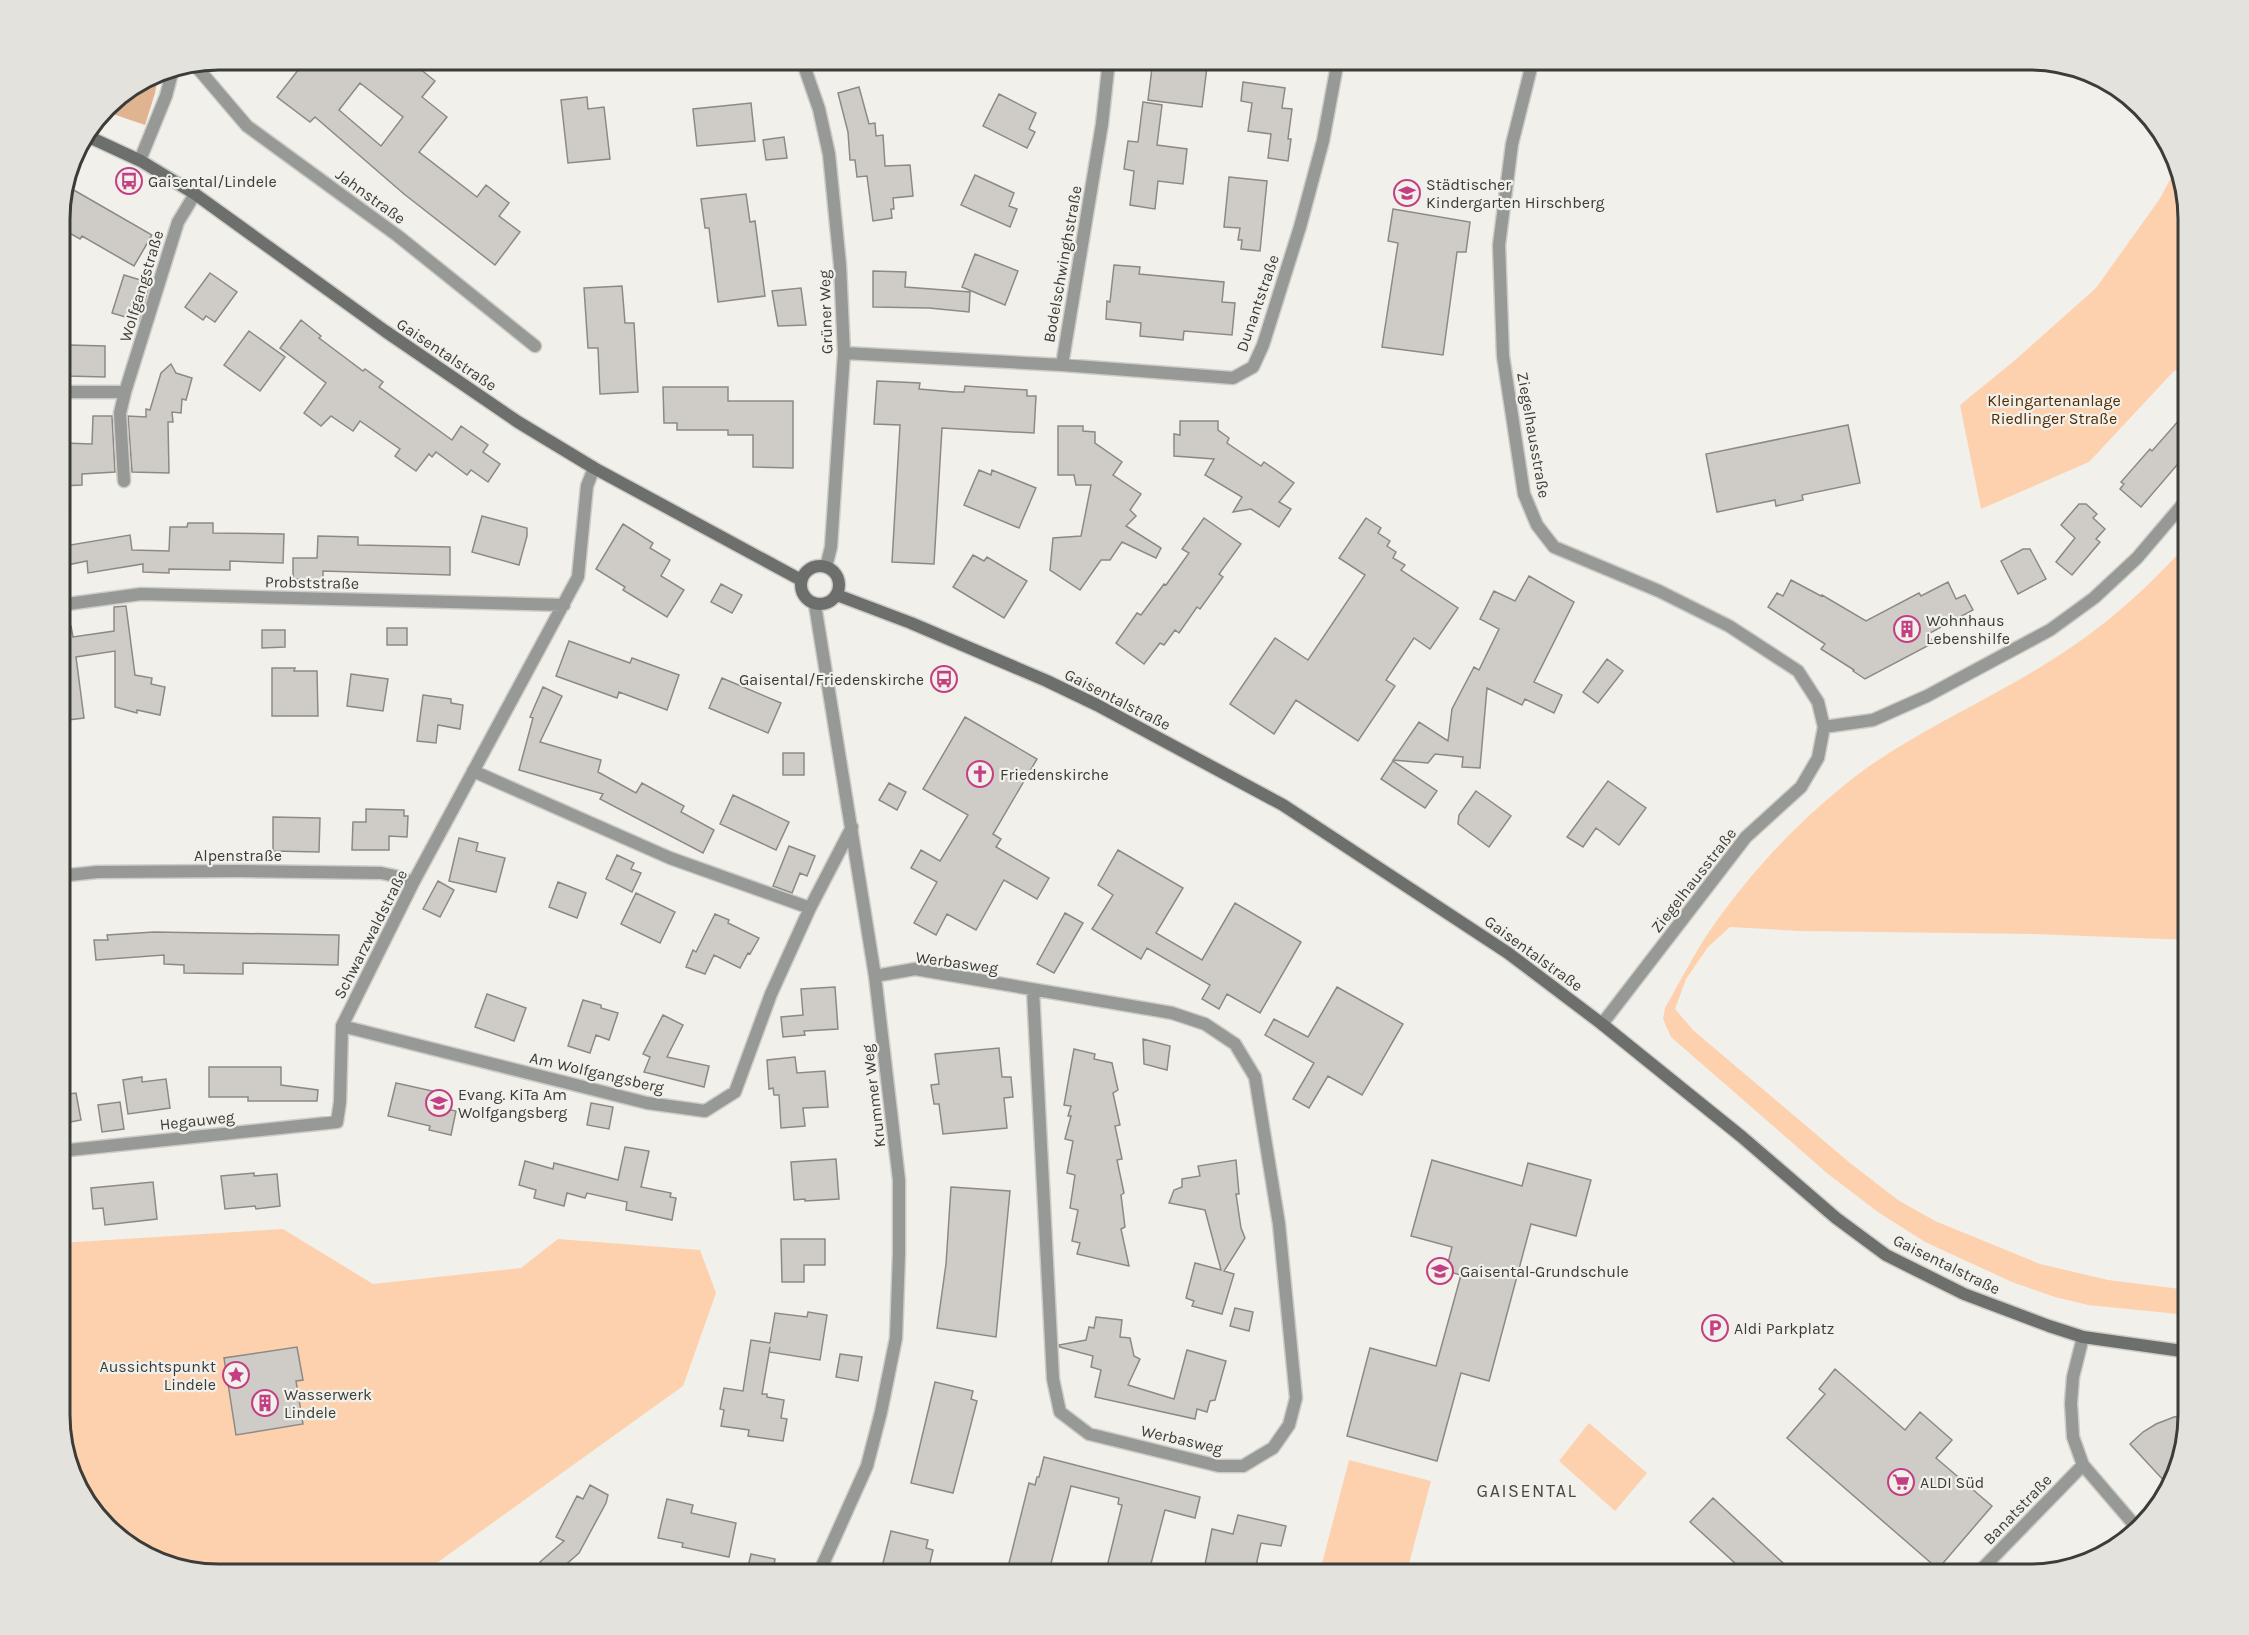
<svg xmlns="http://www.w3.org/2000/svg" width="2249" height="1635" font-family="Karla,sans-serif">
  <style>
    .green { fill: #fdd1ae }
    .forest { fill: #e0b491 }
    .building { fill: #cfccc7; stroke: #8d8a85; stroke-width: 1.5; fill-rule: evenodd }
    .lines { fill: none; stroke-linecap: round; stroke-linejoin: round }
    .minor-casing { stroke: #cdccc7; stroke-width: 15 }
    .secondary-casing { stroke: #cdccc7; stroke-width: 15 }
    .minor { stroke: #979996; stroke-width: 12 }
    .secondary { stroke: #6d6f6c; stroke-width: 12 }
    .labels { text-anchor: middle; stroke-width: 4.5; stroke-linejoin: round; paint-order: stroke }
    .poi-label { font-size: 16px; fill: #3c3c39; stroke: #f1f0ea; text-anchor: start }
    .street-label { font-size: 16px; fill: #3c3c39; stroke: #f1f0ea }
    .park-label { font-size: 16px; fill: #522a00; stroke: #f1f0ea }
    .neighbourhood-label { font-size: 18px; letter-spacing: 1.5px; fill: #494944; stroke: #f1f0ea }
    .rim { fill: none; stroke: #3c3c39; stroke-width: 3 }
  </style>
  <rect width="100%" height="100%" fill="#f1f0ea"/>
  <!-- green -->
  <path class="green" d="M2177 167 2189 220V363L2173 372 2089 462 1981 509 1960 405 2014 361 2096 288 2159 200Z
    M2189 542V940L2034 934 1800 931 1730 927 1708 947 1686 979 1675 1009 1694 1031 1850 1163 1898 1200 1935 1221 2040 1264 2108 1280 2180 1289 2178 1314 2088 1305 2055 1297 2012 1282 1925 1242 1878 1212 1828 1174 1671 1037 1663 1019 1665 1008C1681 980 1695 952 1713 926 1756 865 1808 811 1868 767 1931 723 2004 693 2067 650 2115 618 2151 584 2189 542Z
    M283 1229 373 1284 521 1268 558 1239 700 1250 716 1293 683 1386 420 1575H220L169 1567 123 1542 77 1486 60 1425V1243Z
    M1589 1423 1647 1473 1615 1511 1559 1461Z
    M1349 1460 1431 1481 1406 1575H1319Z"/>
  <!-- forest -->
  <path class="forest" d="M159 72 155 93 145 125 104 111 107 107Z"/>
  <!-- building -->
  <path class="building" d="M306 60H409L435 81 422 97 447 117 419 152 477 197 486 185 509 203 499 216 520 232 495 265 404 194 315 117 310 122 277 97ZM360 83 403 117 381 146 339 110Z
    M1153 60 1207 67 1202 107 1148 100Z
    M1243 82 1285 88 1282 108 1292 109 1288 139H1291L1288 161 1268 158 1271 134 1248 131 1252 103 1241 101Z
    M859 87 869 124 875 123 876 136 883 135 885 166 910 165 913 196 893 198 894 209H891L892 218 873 221 867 176 857 177 855 160H850L848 132 838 93Z
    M999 94 1036 113 1029 129 1035 132 1027 148 983 126Z
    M587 97 588 109 604 107 610 159 568 163 561 100Z
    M1143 102 1162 105 1157 145 1187 149 1183 184 1158 181 1155 209 1130 205 1134 171 1124 169 1128 141 1138 142Z
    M751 103 755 141 697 146 693 109Z
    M784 137 787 158 766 160 763 140Z
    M975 175 1014 193 1009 206 1017 209 1010 227 961 205Z
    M1229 177 1267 181 1260 251 1241 249 1242 240H1238L1240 228 1224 227Z
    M72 189 152 235 134 266 82 236 80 239 64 230 69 221 60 217V211Z
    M746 194 750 222 755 221 765 296 718 302 709 228H705L701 199Z
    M1393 209 1470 222 1466 252H1457L1443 355 1382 347 1398 243 1388 241Z
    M975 254 1018 271 1005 305 962 287Z
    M1114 265 1140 267 1139 274 1224 282 1222 302 1235 303 1232 335 1184 331 1183 340 1140 336 1141 323 1106 319 1107 301 1110 302Z
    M873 271 906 272 905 287 970 292 969 312 929 308 873 307Z
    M210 273 237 292 215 322 206 316 203 320 185 307Z
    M124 275 150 283 139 321 112 313Z
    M622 286 625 323H634L638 392 600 394 598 348H588L584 288Z
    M801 288 806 325 778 326 772 291Z
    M301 320 321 336 319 338 363 371 365 369 383 382 379 387 452 440 461 426 488 445 483 452 500 464 488 482 471 470 467 475 436 452 432 457 429 454 416 471 395 456 400 449 360 421 353 431 331 416 321 426 304 413 326 383 280 348Z
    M249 331 285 357 260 391 224 365Z
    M69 345 105 346V377L68 376Z
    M171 364 176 373 192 378 186 400 182 399 181 413 172 412 173 422H168L169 473 132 472 128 416 146 417V409L150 410 161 373Z
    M877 381 920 383 919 389 954 392H964L965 386 1027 390V396H1036L1034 433 942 428 934 564 892 562 900 425 874 424Z
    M663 387H728V401H793V468L753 467V435H728V430H677V423H664Z
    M2189 409V451L2141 507 2120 489 2124 484 2121 482 2150 449 2152 451Z
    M93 416H112L115 472 82 474V485L60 486V456H64V443L92 444Z
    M1180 421H1218V430L1229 438 1227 443 1261 466 1264 462 1294 483 1279 502 1291 509 1279 527 1251 509 1233 512 1242 497 1205 475 1214 459 1174 456V434L1180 435Z
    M1848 425 1860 483 1802 495 1803 500 1776 506 1775 500 1717 512 1706 454Z
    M1058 426H1083V431L1095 432V443L1122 462 1113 475 1141 494 1130 510 1136 516 1126 526 1161 548 1156 558 1122 542 1110 560H1101L1080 590 1050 570 1053 538 1081 536 1091 485H1076L1074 475H1058Z
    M979 470 991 475 992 470 1036 488 1019 528 964 505Z
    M2079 504H2086L2097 514 2093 518 2105 529 2096 539 2100 542 2072 575 2056 562 2075 538 2061 525Z
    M482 516 527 528V536L519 565 472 552Z
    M1204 518 1241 544 1219 574 1223 577 1200 609 1197 607 1179 633 1175 630 1164 645 1160 643 1144 664 1116 643 1137 613 1141 615 1164 584 1166 585 1189 553 1182 549Z
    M1366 518 1381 528 1378 533 1390 541 1387 546 1396 552 1393 558 1405 565 1401 570 1458 608 1430 649 1414 638 1386 680 1395 686 1358 741 1296 700 1274 734 1230 704 1275 638 1308 660 1365 575 1339 558Z
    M188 523H213V533L284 534 283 563 230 561V570L169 569V573L143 572V564L88 573 87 561 67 565 64 546 130 535 132 550 169 551 170 527H187Z
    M623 524 653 543 650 548 670 560 661 576 684 590 667 617 623 590 625 587 596 569Z
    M318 536 358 537V545L450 547V575L323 571V580L293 579V558H317Z
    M2023 549H2030L2046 579 2018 594 2001 561Z
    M973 555 984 561 987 557 1027 581 1004 618 953 587Z
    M1529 576 1574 602 1534 682 1562 695 1554 713 1525 699 1522 705 1487 688 1480 768 1462 767 1463 757 1435 754 1428 763 1393 760 1419 722 1448 741 1452 709 1474 667 1479 670 1499 629 1480 619 1494 591 1515 601Z
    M1791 580 1821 596 1822 595 1866 621 1919 593 1921 596 1948 582 1956 599 1965 595 1973 610 1928 634 1933 643 1865 679 1853 671 1854 670 1821 649 1825 644 1768 607 1777 593 1783 596Z
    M721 584 742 595 732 613 711 602Z
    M126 606 135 675 152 678 151 684 165 687 160 715 137 710V713L115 707V651L76 657 84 718 60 721V626H71L73 637 114 631V607Z
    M387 628H407V645H387Z
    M262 630H285V647L262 648Z
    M569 641 630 663 632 658 679 675 667 710 619 692 617 698 556 676Z
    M1607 659 1623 671 1598 703 1583 692Z
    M272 668H295L294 671H317L318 716H272Z
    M351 674 388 679 383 711 347 706Z
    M722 678 781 703 768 733 709 708Z
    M543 687 562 696 540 742 601 760 598 772 636 793 642 783 684 806 681 812 714 830 703 853 600 799 603 794 519 770 533 718 530 717Z
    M423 695 451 699V703L463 705 460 729 438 725 436 743 417 741Z
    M965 717 1037 759 993 834 1001 839 996 847 1049 878 1037 899 1004 880 976 930 947 914 936 935 914 923 937 882 911 868 921 850 940 861 968 815 923 789Z
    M783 753H804V775H783Z
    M1393 761 1437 791 1425 808 1381 779Z
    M1608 781 1646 808 1619 845 1596 828 1583 847 1567 837Z
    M889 783 906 792 897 810 879 800Z
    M1476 791 1511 816 1489 847 1458 824 1459 815Z
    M733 795 789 822 776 850 720 824Z
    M366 809 404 810V816H408L407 837 389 836V850H352L353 822H366Z
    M273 817 320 818 319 852 273 851Z
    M459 838 478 843 476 851 505 858 496 892 449 881Z
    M789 846 815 856 807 876 800 873 792 893 773 886Z
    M1118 850 1183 888 1156 933 1202 960 1235 903 1301 942 1260 1013 1227 994 1219 1009 1202 999 1210 985 1147 948 1141 959 1092 929 1113 895 1098 885Z
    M617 855 634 863 631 869 641 873 632 892 606 879Z
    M438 881 454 890 440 917 423 909Z
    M558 882 586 893 577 918 549 907Z
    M636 893 675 912 660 943 621 924Z
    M1065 913 1083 923 1054 973 1037 964Z
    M715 914 729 920 728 923 759 938 750 954 748 953 740 968 714 955 705 974 686 967 693 950 696 952Z
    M154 932 339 935 338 965 243 963V974L184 973V965L164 964V955L96 960 94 940H108L107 935Z
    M835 987 838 1029 804 1031 805 1035 783 1037 781 1017 803 1015 801 989Z
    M1337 987 1403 1024 1362 1095 1328 1076 1309 1108 1293 1099 1314 1063 1265 1035 1274 1019 1308 1037Z
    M487 994 526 1008 514 1041 475 1027Z
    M583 1000 601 1005V1008L618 1013 609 1040 596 1035 590 1053 568 1046Z
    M663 1015 683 1025 667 1057 709 1066 704 1087 644 1072 650 1057 643 1054Z
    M1143 1039 1170 1046 1167 1070 1144 1064Z
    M999 1048 1002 1077H1011L1013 1097 1004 1098 1007 1128 943 1134 939 1104H934L931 1085 939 1084 935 1054Z
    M1074 1049 1095 1054 1094 1059 1112 1063 1118 1090 1113 1093 1120 1125 1115 1126 1122 1159 1117 1160 1124 1193 1121 1195 1125 1227 1121 1229 1129 1266 1077 1254 1080 1243 1072 1241 1078 1210 1070 1208 1075 1175 1067 1173 1073 1141 1065 1139 1071 1116H1068L1071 1106 1064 1105Z
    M795 1057 797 1073 825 1071 828 1107 803 1108 805 1126 781 1128 779 1095H774L773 1088 769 1089 767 1060Z
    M209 1067H281V1085L318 1090 317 1101H248V1097H209Z
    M142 1077V1082L166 1079 170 1108 128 1114 123 1080Z
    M396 1083 437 1092 433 1106 456 1111 451 1135 429 1130 430 1126 388 1116Z
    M76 1093 81 1120 60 1124V1095Z
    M120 1102 124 1129 102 1132 98 1105Z
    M591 1103 613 1107 609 1129 587 1125Z
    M625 1147 649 1151 641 1187 671 1193 670 1197 676 1198 672 1220 626 1210 627 1202 587 1193 585 1198 567 1193 564 1206 534 1198 536 1190 519 1185 525 1161 553 1169 554 1163 618 1180Z
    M836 1159 839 1199 805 1201V1199L794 1200 791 1162Z
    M1236 1160 1239 1194H1236L1241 1228 1245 1238 1224 1271 1234 1274 1222 1314 1192 1306 1194 1301 1186 1298 1195 1263 1221 1270 1205 1210 1169 1203 1174 1190 1182 1187V1179L1200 1176 1198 1166Z
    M1432 1160 1522 1186 1528 1163 1591 1180 1576 1236 1531 1224 1489 1381 1461 1373 1437 1461 1347 1436 1370 1348 1436 1366 1461 1275 1446 1271 1452 1247 1411 1236Z
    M254 1173V1176L277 1174 280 1206 256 1209 255 1206 225 1209 221 1176Z
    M153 1182 157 1219 105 1225 103 1208 93 1209 91 1188Z
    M951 1187 1010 1191 996 1337 937 1328 946 1264Z
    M781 1239H825V1265H804V1282H782Z
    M1235 1308 1253 1312 1249 1331 1230 1326Z
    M808 1312 827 1315 820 1360 769 1352 770 1347 762 1394H767V1397L784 1400 781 1418 787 1419 783 1441 748 1436 749 1430 721 1426 724 1410 720 1409 724 1388 743 1391 751 1340 770 1343 775 1313 807 1317Z
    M1096 1317 1122 1320 1120 1337 1130 1338 1134 1356 1140 1359 1128 1385 1174 1399 1187 1350 1226 1361 1215 1400 1210 1401 1207 1412 1197 1409 1195 1419 1095 1397 1101 1370 1091 1367 1093 1356 1060 1347 1059 1345 1086 1340 1089 1327 1094 1328Z
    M297 1347 303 1380 296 1381 303 1424 236 1435 224 1358Z
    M840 1354 862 1357 858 1381 836 1377Z
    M1835 1369 1905 1430 1920 1412 1952 1440 1936 1458 1992 1506 1938 1569 1787 1438 1825 1394 1819 1389Z
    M935 1382 973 1391 971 1399 977 1401 953 1493 911 1483Z
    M2189 1414 2180 1467 2166 1483 2130 1444 2143 1432 2156 1424 2174 1417Z
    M1044 1457 1200 1497 1195 1518 1165 1510 1148 1575H1105L1122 1505 1118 1504 1119 1498 1071 1486 1048 1575H1006L1029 1483 1035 1485 1037 1477H1039Z
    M590 1485 608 1495 606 1503 579 1553 554 1575H551L540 1562 564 1541 556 1537 577 1496 583 1499Z
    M1713 1498 1796 1575H1748L1690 1522Z
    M667 1499 693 1505 691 1513 736 1523 729 1557 682 1547 683 1543 658 1538Z
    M1238 1515 1286 1526 1281 1546 1261 1543 1254 1575H1203L1212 1529 1233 1534Z
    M891 1531 928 1540 926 1548 933 1550 927 1575H880Z
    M751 1554 775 1559 772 1575H746Z"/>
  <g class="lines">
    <defs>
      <path id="minor" d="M802 60 819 109 829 154 840 265 844 353 831 547 826 567
        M1533 60 1512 144 1499 245 1503 356 1524 494 1537 525 1554 547 1659 591 1729 626 1798 671 1818 702 1824 727 1818 758 1801 787 1746 837 1602 1024
        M195 65 247 126 398 236 535 346
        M140 160 166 96 173 69
        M844 353 1062 365 1102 124 1109 60
        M1062 365 1233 378 1253 367 1263 345 1300 227 1323 141 1338 60
        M60 392H125L178 222 195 194
        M124 481 120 413 125 392
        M60 605 141 594 564 605
        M815 605 875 976 899 1180V1254L896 1338 881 1412 867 1466 818 1575
        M1824 727 1873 720 1927 696 2050 630 2094 598 2137 558 2189 497
        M473 771 670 858 810 908
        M60 876 97 872 240 871 381 873 400 877 413 883
        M875 976 915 969 1172 1013 1205 1024 1235 1044 1255 1077 1279 1224 1296 1398 1289 1425 1273 1448 1243 1466H1219L1089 1434 1060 1412 1053 1379 1033 990
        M342 1026 647 1103 705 1111 735 1092 771 994 810 908 852 827
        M60 1151 337 1122 340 1102 342 1026 413 883 578 577 587 486 594 468
        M2083 1337 2073 1377 2071 1403 2073 1437 2083 1465 2137 1528
        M1976 1575 2083 1465"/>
      <path id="secondary" d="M87 136 141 161 195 194 385 331 518 422 594 468 801 580
        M801 585a19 19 0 1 1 38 0a19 19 0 1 1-38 0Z
        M837 595 911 623 1047 681 1097 705 1283 805 1508 953 1602 1024 1742 1137 1836 1218 1886 1255 1964 1294 2049 1326 2083 1337 2189 1352"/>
    </defs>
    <!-- minor casing -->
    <use href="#minor" class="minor-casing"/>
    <!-- secondary casing -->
    <use href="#secondary" class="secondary-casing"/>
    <!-- minor -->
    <use href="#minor" class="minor"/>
    <!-- secondary -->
    <use href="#secondary" class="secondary"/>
  </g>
  <!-- icons -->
  <defs>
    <symbol id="bus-ring" viewBox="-11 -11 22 22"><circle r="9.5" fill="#f1f0ea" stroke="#c33e82" stroke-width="1.5"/><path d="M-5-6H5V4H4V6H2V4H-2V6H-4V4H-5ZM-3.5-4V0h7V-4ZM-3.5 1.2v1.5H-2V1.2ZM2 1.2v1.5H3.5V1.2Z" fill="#c33e82"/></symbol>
    <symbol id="school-ring" viewBox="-11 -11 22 22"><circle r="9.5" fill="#f1f0ea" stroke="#c33e82" stroke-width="1.5"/><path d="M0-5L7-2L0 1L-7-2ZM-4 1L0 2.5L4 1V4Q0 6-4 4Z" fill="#c33e82"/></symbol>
    <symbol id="building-ring" viewBox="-11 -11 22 22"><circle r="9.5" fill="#f1f0ea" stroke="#c33e82" stroke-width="1.5"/><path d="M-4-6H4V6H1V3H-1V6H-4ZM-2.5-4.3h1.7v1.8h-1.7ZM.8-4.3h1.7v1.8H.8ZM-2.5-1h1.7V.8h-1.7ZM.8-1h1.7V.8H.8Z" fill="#c33e82"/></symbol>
    <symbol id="church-ring" viewBox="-11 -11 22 22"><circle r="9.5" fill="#f1f0ea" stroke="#c33e82" stroke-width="1.5"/><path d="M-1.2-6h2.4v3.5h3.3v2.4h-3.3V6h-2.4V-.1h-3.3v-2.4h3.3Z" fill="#c33e82"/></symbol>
    <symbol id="parking-ring" viewBox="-11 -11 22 22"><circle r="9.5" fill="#f1f0ea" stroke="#c33e82" stroke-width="1.5"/><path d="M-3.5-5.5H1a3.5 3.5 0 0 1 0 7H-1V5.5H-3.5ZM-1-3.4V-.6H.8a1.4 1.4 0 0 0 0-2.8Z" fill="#c33e82"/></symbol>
    <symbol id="sight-ring" viewBox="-11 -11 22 22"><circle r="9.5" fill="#f1f0ea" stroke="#c33e82" stroke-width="1.5"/><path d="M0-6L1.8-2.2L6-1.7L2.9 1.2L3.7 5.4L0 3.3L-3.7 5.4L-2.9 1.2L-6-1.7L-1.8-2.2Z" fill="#c33e82"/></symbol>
    <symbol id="supermarket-ring" viewBox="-11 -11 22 22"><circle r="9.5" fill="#f1f0ea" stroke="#c33e82" stroke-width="1.5"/><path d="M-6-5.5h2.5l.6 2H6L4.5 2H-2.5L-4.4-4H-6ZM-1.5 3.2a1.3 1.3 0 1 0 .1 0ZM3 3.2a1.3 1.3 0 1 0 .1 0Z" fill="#c33e82"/></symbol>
  </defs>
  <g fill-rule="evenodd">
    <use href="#bus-ring" x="114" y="166" width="30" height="30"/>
    <use href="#school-ring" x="1392" y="178" width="30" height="30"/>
    <use href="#building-ring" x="1892" y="614" width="30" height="30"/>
    <use href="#bus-ring" x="929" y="664" width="30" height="30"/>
    <use href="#church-ring" x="965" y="759" width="30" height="30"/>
    <use href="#school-ring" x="424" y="1088" width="30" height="30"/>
    <use href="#school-ring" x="1425" y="1256" width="30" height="30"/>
    <use href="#parking-ring" x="1700" y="1313" width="30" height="30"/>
    <use href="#sight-ring" x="221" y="1360" width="30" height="30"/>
    <use href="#building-ring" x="250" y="1388" width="30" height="30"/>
    <use href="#supermarket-ring" x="1886" y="1467" width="30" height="30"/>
  </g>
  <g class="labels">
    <!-- poi labels -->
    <g class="poi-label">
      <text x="148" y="187">Gaisental/Lindele</text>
      <text x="1426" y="190">Städtischer<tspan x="1426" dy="18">Kindergarten Hirschberg</tspan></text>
      <text x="1926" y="626">Wohnhaus<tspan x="1926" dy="18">Lebenshilfe</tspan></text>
      <text x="924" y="685" text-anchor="end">Gaisental/Friedenskirche</text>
      <text x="1000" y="780">Friedenskirche</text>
      <text x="458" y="1100">Evang. KiTa Am<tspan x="458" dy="18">Wolfgangsberg</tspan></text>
      <text x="1460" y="1277">Gaisental-Grundschule</text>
      <text x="1734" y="1334">Aldi Parkplatz</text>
      <text x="216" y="1372" text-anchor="end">Aussichtspunkt<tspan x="216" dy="18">Lindele</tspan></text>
      <text x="284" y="1400">Wasserwerk<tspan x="284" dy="18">Lindele</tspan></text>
      <text x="1920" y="1488">ALDI Süd</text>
    </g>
    <!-- street labels -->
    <g class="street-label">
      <text transform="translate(371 196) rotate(36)" y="6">Jahnstraße</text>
      <text transform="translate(1062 264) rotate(-80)" y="6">Bodelschwinghstraße</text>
      <text transform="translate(141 286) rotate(-73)" y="6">Wolfgangstraße</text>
      <text transform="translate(1257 303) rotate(-71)" y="6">Dunantstraße</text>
      <text transform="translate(825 312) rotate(-92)" y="6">Grüner Weg</text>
      <text transform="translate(447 354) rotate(34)" y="6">Gaisentalstraße</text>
      <text transform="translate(1534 435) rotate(80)" y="6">Ziegelhausstraße</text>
      <text transform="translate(312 582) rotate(1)" y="6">Probststraße</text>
      <text transform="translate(1118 699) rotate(27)" y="6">Gaisentalstraße</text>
      <text x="238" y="861">Alpenstraße</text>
      <text transform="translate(1693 880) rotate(-52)" y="6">Ziegelhausstraße</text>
      <text transform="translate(370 934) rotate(-63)" y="6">Schwarzwaldstraße</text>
      <text transform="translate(1534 953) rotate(36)" y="6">Gaisentalstraße</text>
      <text transform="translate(957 962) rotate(8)" y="6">Werbasweg</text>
      <text transform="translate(597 1072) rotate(13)" y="6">Am Wolfgangsberg</text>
      <text transform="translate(873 1096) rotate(-97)" y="6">Krummer Weg</text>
      <text transform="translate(197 1120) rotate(-6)" y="6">Hegauweg</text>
      <text transform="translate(1947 1264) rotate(26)" y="6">Gaisentalstraße</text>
      <text transform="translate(1182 1439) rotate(13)" y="6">Werbasweg</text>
      <text transform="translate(2017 1509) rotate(-46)" y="6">Banatstraße</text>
    </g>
    <!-- park labels -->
    <g class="park-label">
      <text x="2054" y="406">Kleingartenanlage<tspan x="2054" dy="18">Riedlinger Straße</tspan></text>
    </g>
    <!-- neighbourhood labels -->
    <g class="neighbourhood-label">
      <text x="1527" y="1497">GAISENTAL</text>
    </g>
  </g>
  <!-- crop -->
  <path d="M0 0H2249V1635H0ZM219 70H2029A149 149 0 0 1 2178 219V1415A149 149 0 0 1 2029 1564H219A149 149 0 0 1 70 1415V219A149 149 0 0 1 219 70Z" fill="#e3e2dc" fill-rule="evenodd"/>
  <path class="rim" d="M219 70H2029A149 149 0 0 1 2178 219V1415A149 149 0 0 1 2029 1564H219A149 149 0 0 1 70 1415V219A149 149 0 0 1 219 70Z"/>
</svg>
